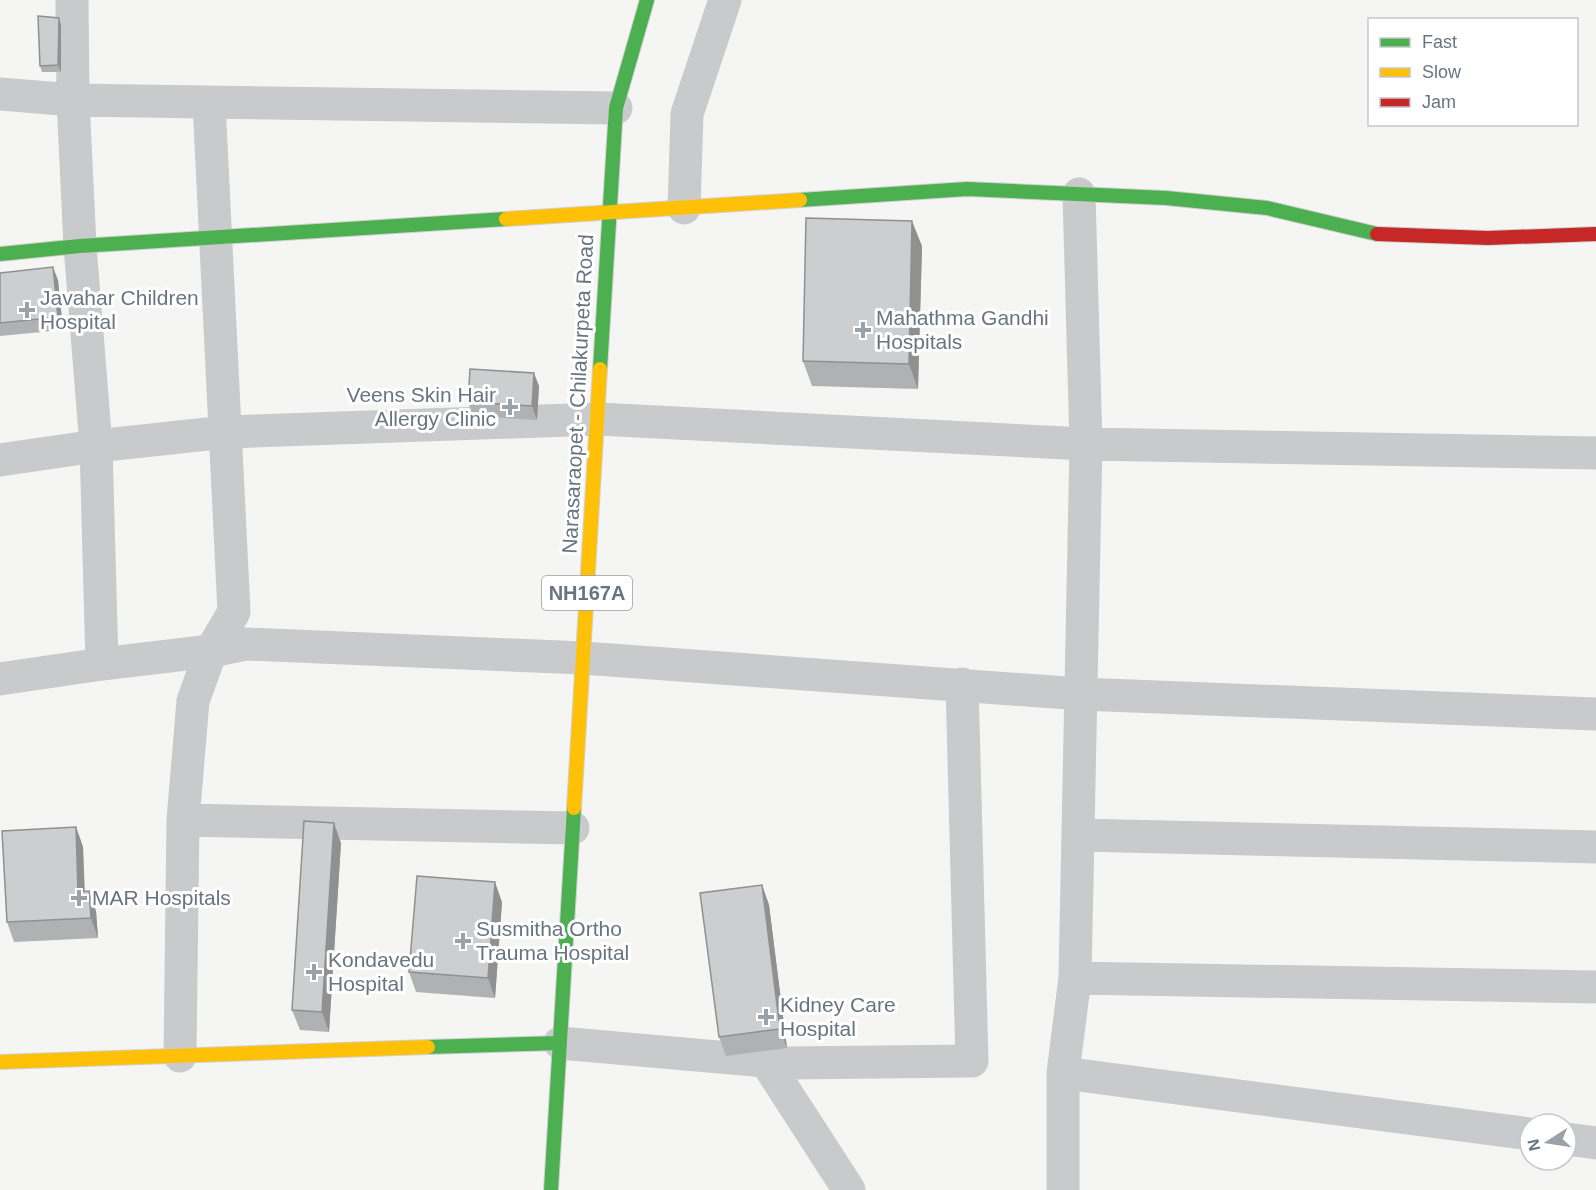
<svg xmlns="http://www.w3.org/2000/svg" width="1596" height="1190" font-family="Helvetica,sans-serif">
  <style>
    .lines { fill: none; stroke-linecap: round; stroke-linejoin: round }
    .fast-casing { stroke: #d1d1d2; stroke-width: 16 }
    .slow-casing { stroke: #d1d1d2; stroke-width: 16 }
    .jam-casing { stroke: #d1d1d2; stroke-width: 16 }
    .street { stroke: #c9cacb; stroke-width: 33 }
    .fast { stroke: #4caf50; stroke-width: 14 }
    .slow { stroke: #ffc107; stroke-width: 14 }
    .jam { stroke: #c62828; stroke-width: 14 }
    .wall { fill: #b0b1b2 }
    .shaded-wall { fill: #909091 }
    .building { fill: #cdcecf; stroke: #909091; stroke-width: 1.5 }
    .poi-dot { fill: #99a2a9; stroke: #fff; stroke-width: 2 }
    .labels { text-anchor: middle; stroke-width: 6; stroke-linejoin: round; paint-order: stroke }
    .shield { fill: #fff; stroke: #959ea7; stroke-width: 1.5 }
    .shield-label { font-size: 20px; font-weight: bold; fill: #687581 }
    .poi-label { font-size: 21px; fill: #687581; stroke: #fff; text-anchor: start }
    .street-label { font-size: 21px; fill: #687581; stroke: #fff }
  </style>
  <rect width="100%" height="100%" fill="#f5f5f4"/>
  <g class="lines">
    <defs>
      <path id="fast" d="M800 200 967 189 1166 198 1267 208 1377 234
        M0 254 80 246 506 219
        M600 369 616 108 647 0
        M428 1047 560 1043
        M551 1190 574 808"/>
      <path id="slow" d="M506 219 800 200
        M574 808 600 369
        M0 1062 428 1047"/>
      <path id="jam" d="M1377 234 1488 238 1596 234"/>
    </defs>
    <!-- fast casing -->
    <use href="#fast" class="fast-casing"/>
    <!-- slow casing -->
    <use href="#slow" class="slow-casing"/>
    <!-- jam casing -->
    <use href="#jam" class="jam-casing"/>
    <!-- street -->
    <path class="street" d="M72 0 73 100 80 246 96 446 102 664
      M0 94 73 100 616 108
      M684 208 687 114 725 0
      M0 460 96 446 226 432 598 419 1086 444 1596 453
      M0 679 102 664 211 651 246 644 583 658 1081 694 1596 714
      M183 820 573 828
      M1079 835 1596 847
      M1075 978 1596 987
      M560 1043 787 1063 972 1061 962 684
      M180 1056 183 820 193 701 211 651 234 612 209 103
      M765 1060 849 1190
      M1063 1073 1075 978 1086 444 1079 194
      M1566 1139 1596 1143
      M1063 1190V1073L1530 1134"/>
    <!-- fast -->
    <use href="#fast" class="fast"/>
    <!-- slow -->
    <use href="#slow" class="slow"/>
    <!-- jam -->
    <use href="#jam" class="jam"/>
  </g>
  <!-- wall -->
  <path class="wall" d="M59 18 61 25V72H42L40 66Z
    M922 246 918 389 812 386 803 361Z
    M0 273 58 280 63 330 0 336Z
    M539 386 537 420 473 416 468 402Z
    M76 827 83 847 85 892 96 911 98 938 14 942 7 922Z
    M341 843 329 1032 300 1030 292 1010Z
    M762 885 769 905 787 1048 726 1056 719 1037Z
    M502 902 495 998 416 992 409 972Z"/>
  <!-- shaded-wall -->
  <path class="shaded-wall" d="M59 18 61 25V72L58 65Z
    M912 221 922 246 918 389 909 364Z
    M53 267 58 280 63 330 58 317Z
    M534 373 539 386 537 420 532 406Z
    M334 823 341 843 329 1032 322 1012Z
    M76 827 83 847 85 912 78 892Z
    M495 882 502 902 495 998 488 978Z
    M762 885 769 905 787 1048 780 1029Z
    M89 891 96 911 98 938 91 918Z"/>
  <!-- building -->
  <path class="building" d="M38 16 59 18 58 65 40 66Z
    M806 218 912 221 909 364 803 361Z
    M53 267 58 317 0 323V273Z
    M470 369 534 373 532 406 468 402Z
    M304 821 334 823 322 1012 292 1010Z
    M76 827 78 892 89 891 91 918 7 922 2 831Z
    M417 876 495 882 488 978 409 972Z
    M762 885 780 1029 719 1037 700 893Z"/>
  <!-- markers -->
  <g class="poi-dot">
    <path d="M24 301h6v6h6v6h-6v6h-6v-6h-6v-6h6z"/>
    <path d="M860 321h6v6h6v6h-6v6h-6v-6h-6v-6h6z"/>
    <path d="M507 398h6v6h6v6h-6v6h-6v-6h-6v-6h6z"/>
    <path d="M76 889h6v6h6v6h-6v6h-6v-6h-6v-6h6z"/>
    <path d="M460 932h6v6h6v6h-6v6h-6v-6h-6v-6h6z"/>
    <path d="M311 963h6v6h6v6h-6v6h-6v-6h-6v-6h6z"/>
    <path d="M763 1008h6v6h6v6h-6v6h-6v-6h-6v-6h6z"/>
  </g>
  <g class="labels">
    <!-- shield labels -->
    <rect class="shield" x="542" y="576" width="90" height="34" rx="4.5"/>
    <g class="shield-label">
      <text x="587" y="600">NH167A</text>
    </g>
    <!-- poi labels -->
    <g class="poi-label">
      <text x="40" y="305">Javahar Children<tspan x="40" dy="24">Hospital</tspan></text>
      <text x="876" y="325">Mahathma Gandhi<tspan x="876" dy="24">Hospitals</tspan></text>
      <text x="496" y="402" text-anchor="end">Veens Skin Hair<tspan x="496" dy="24">Allergy Clinic</tspan></text>
      <text x="92" y="905">MAR Hospitals</text>
      <text x="476" y="936">Susmitha Ortho<tspan x="476" dy="24">Trauma Hospital</tspan></text>
      <text x="328" y="967">Kondavedu<tspan x="328" dy="24">Hospital</tspan></text>
      <text x="780" y="1012">Kidney Care<tspan x="780" dy="24">Hospital</tspan></text>
    </g>
    <!-- street labels -->
    <g class="street-label">
      <text transform="translate(578 394) rotate(-87)" y="7">Narasaraopet - Chilakurpeta Road</text>
    </g>
  </g>
  <!-- legend -->
  <rect x="1368" y="18" width="210" height="108" fill="#ffffff" stroke="#c3c8cd" stroke-width="1.5"/>
  <rect x="1380" y="38" width="30" height="9" fill="#4caf50" stroke="#c3c8cd" stroke-width="1.5"/>
  <text x="1422" y="48" font-size="18" fill="#687581">Fast</text>
  <rect x="1380" y="68" width="30" height="9" fill="#ffc107" stroke="#c3c8cd" stroke-width="1.5"/>
  <text x="1422" y="78" font-size="18" fill="#687581">Slow</text>
  <rect x="1380" y="98" width="30" height="9" fill="#c62828" stroke="#c3c8cd" stroke-width="1.5"/>
  <text x="1422" y="108" font-size="18" fill="#687581">Jam</text>
  <!-- north arrow -->
  <g transform="translate(1548 1142) rotate(258)"><circle r="28" fill="#ffffff" stroke="#c3c8cd" stroke-width="1.5"/>
  <path d="M0-4.5L10 22L0 15L-10 22Z" fill="#99a2a9"/>
  <text y="-9" font-size="16" font-weight="bold" text-anchor="middle" fill="#687581">N</text>
  </g>
</svg>
